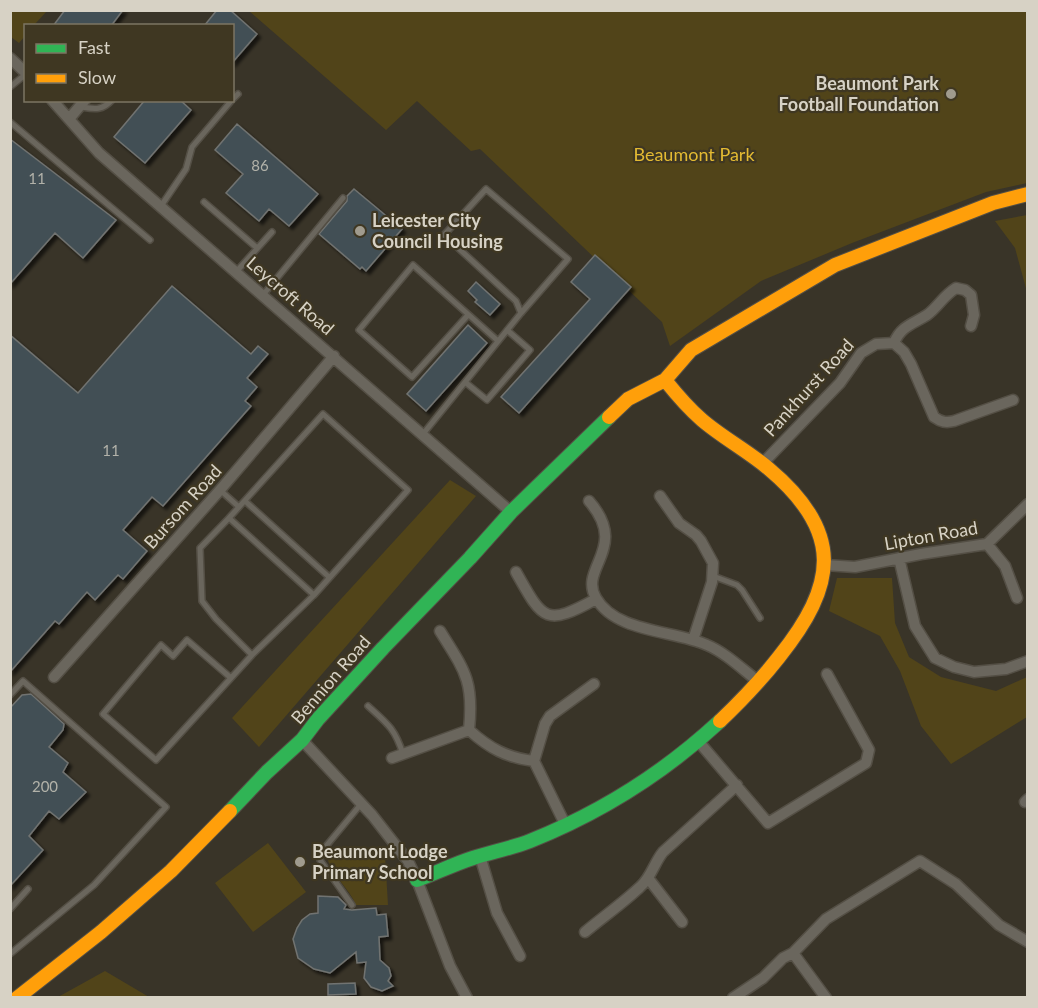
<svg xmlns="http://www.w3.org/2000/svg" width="1038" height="1008" font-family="Lato,sans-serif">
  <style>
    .green { fill: #514419 }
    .building { fill: #435055; stroke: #717371; stroke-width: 1.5; filter: url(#shadow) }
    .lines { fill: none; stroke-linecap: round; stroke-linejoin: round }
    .lane-casing { stroke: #544f45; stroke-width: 8 }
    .street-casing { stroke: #544f45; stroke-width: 13 }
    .fast-casing { stroke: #544f45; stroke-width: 16 }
    .slow-casing { stroke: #544f45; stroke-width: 16 }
    .lane { stroke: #6a665d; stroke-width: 5 }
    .street { stroke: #6a665d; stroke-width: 10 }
    .fast { stroke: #30b455; stroke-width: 14 }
    .slow { stroke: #ff9f0a; stroke-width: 14 }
    .poi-dot { fill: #a09b8e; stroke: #3f3722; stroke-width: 2 }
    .labels { text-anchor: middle; stroke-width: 4.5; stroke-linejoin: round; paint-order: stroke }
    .number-label { font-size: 15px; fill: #b2b2a9 }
    .poi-label { font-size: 18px; font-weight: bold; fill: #d7d2c5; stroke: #3f3722; text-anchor: start }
    .park-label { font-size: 18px; fill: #e3ba32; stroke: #3f3722 }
    .street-label { font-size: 18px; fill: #d7d2c5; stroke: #3f3722 }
  </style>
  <defs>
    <filter id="shadow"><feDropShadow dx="3.5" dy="3.5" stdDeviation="1.5" flood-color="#0009"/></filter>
  </defs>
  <rect width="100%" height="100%" fill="#393428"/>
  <!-- green -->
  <path class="green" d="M10 11 11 10 47 11 34 25 26 26 25 36 19 43 11 37Z
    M249 11H1027V183L986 192 852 243 761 281 670 346 662 322 480 149 471 151 417 101 386 130Z
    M1027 215H1028L1027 292 1015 248 995 221Z
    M450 480 476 496 259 747 232 718Z
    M837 578H892L895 623 909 657 941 677 996 691 1027 677V717L951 764 921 726 900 671 880 636 829 611Z
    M268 843 306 892 253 932 215 883Z
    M385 855 388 905H356C349 888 333 877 327 858Z
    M105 971 149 997H58Z"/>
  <!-- building -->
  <path class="building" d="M65 10H123L111 26H53Z
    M217 10H230L257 34 232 63V26H204Z
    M145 100H180L191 110 145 163 114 137Z
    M237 124 318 194 289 226 269 209 259 221 226 193 243 174 215 150Z
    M10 139 116 220 83 258 55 233 10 284Z
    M354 189 402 229 366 271 362 267 360 269 319 234 347 201V196Z
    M595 255 631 287 519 413 501 397 590 299 571 282Z
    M476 282 500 304 490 315 475 302 477 300 468 291Z
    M172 286 251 354 258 346 268 354 247 378 257 387 245 401 251 406 163 506 152 497 123 530 147 551 123 579 118 575 95 600 87 592 59 624 55 621 10 672V335L78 393Z
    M468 325 487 343 426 411 407 394Z
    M31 694 64 724 63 730 49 747 68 763 63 772 86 792 59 819 49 811 29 836 43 850 10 886V708L22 695Z
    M318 896 338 897 346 905 344 909 352 910 376 908 377 915 386 914 388 936 379 937 380 960 389 968 391 976 388 981 393 986 382 991 371 987 364 978 366 962 357 963 356 952 330 973 314 969 298 958 293 939 297 928 302 920 310 914 318 913Z
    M355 983 356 994 328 995V984Z"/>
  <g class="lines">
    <defs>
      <path id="lane" d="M10 87 26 74
        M232 100 238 94
        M81 107C94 109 102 111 112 100
        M10 122 150 240
        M204 202 257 248
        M161 206 186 169 192 147 232 100
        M236 272 272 232
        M263 295 343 198
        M468 315 412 377 359 330 413 265 498 341
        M465 382 487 400 530 350 507 330
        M323 414 408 490 314 595 229 518Z
        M423 434 521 313 568 259 486 189 444 235 516 301 521 313
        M220 490 239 507
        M245 501 329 577
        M229 518 200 548 202 601 216 619 252 655 314 595
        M713 576 737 585 742 590 760 618
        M231 678 187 640 173 656 161 645 103 714 156 760 252 655
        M10 695 23 681 166 807 94 885 10 954
        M368 706C388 724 395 729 403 754
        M352 905 320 860 322 851 361 804
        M10 909 28 889"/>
      <path id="street" d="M10 58 26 73
        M52 100 99 153 511 512
        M69 119 85 100
        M894 343C901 326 913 324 927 315 938 307 943 296 956 288L965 290 971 295 974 315 971 326
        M763 463 840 383 861 353 876 344 894 343 904 352 911 364 934 417C941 422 946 423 954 421L1013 400
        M660 496 679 523 696 535 701 541 713 563 712 582 693 640
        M589 501C630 548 578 568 596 598 616 633 674 630 707 645 726 653 742 669 759 682
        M987 544 1005 566 1017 598
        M899 558 915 626 935 658 954 667 974 672 1006 669 1028 661
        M825 565 855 567 921 554 987 544 1028 504
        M516 572C543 620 545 627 596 599
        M440 631C465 671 474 681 469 730 489 748 507 758 534 761L566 826
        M54 677 220 490 334 356
        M302 740 372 815 408 861 417 880 450 966 467 998
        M699 742 768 823 866 763 869 750 827 674
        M392 758 469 730
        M534 761 545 724 550 716 594 684
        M1025 802 1028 799
        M480 856 497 913 520 956
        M648 878 682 922
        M585 932C603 917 623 903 640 887 651 878 654 863 663 852L737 785
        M793 953 826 998
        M733 998 763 978 783 958 793 953 826 919 920 861 956 884 999 925 1028 942"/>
      <path id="fast" d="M230 811 267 772 302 740 318 719 383 648 470 558 511 512 609 417
        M417 880C436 873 454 864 473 858 492 852 512 848 530 841 600 813 665 772 720 721"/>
      <path id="slow" d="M665 380C677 395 688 408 702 420 723 438 748 451 769 469 844 532 837 585 779 657 761 680 741 701 720 721
        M609 417 628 399 665 380 691 350 835 265 993 203 1028 194
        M17 998 101 932 171 871 230 811"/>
    </defs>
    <!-- lane casing -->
    <use href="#lane" class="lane-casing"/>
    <!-- street casing -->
    <use href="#street" class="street-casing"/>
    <!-- fast casing -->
    <use href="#fast" class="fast-casing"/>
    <!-- slow casing -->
    <use href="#slow" class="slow-casing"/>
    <!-- lane -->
    <use href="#lane" class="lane"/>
    <!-- street -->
    <use href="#street" class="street"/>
    <!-- fast -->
    <use href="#fast" class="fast"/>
    <!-- slow -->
    <use href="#slow" class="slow"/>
  </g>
  <!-- markers -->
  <g class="poi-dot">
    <circle cx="951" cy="94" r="6"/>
    <circle cx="360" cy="231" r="6"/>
    <circle cx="300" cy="862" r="6"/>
  </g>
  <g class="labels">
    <!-- number labels -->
    <g class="number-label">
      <text x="260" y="171">86</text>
      <text x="37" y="184">11</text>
      <text x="111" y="456">11</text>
      <text x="45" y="792">200</text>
    </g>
    <!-- poi labels -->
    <g class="poi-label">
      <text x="939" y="90" text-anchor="end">Beaumont Park<tspan x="939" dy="21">Football Foundation</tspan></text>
      <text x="372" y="227">Leicester City<tspan x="372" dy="21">Council Housing</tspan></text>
      <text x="312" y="858">Beaumont Lodge<tspan x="312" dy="21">Primary School</tspan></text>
    </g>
    <!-- park labels -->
    <g class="park-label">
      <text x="694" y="161">Beaumont Park</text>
    </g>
    <!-- street labels -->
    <g class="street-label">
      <text transform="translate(290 296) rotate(41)" y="6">Leycroft Road</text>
      <text transform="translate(809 388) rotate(-48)" y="6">Pankhurst Road</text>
      <text transform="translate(183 507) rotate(-48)" y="6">Bursom Road</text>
      <text transform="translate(931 536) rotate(-10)" y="6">Lipton Road</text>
      <text transform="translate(331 680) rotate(-49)" y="6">Bennion Road</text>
    </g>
  </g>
  <!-- border -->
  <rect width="1038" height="1008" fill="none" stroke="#d7d2c5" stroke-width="24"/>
  <!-- legend -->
  <rect x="24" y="24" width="210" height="78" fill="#3f3722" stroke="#7c7563" stroke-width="1.5"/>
  <rect x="36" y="44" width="30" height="9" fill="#30b455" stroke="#7c7563" stroke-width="1.5"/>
  <text x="78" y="54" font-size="18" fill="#d7d2c5">Fast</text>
  <rect x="36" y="74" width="30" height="9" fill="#ff9f0a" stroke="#7c7563" stroke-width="1.5"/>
  <text x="78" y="84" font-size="18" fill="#d7d2c5">Slow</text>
</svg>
